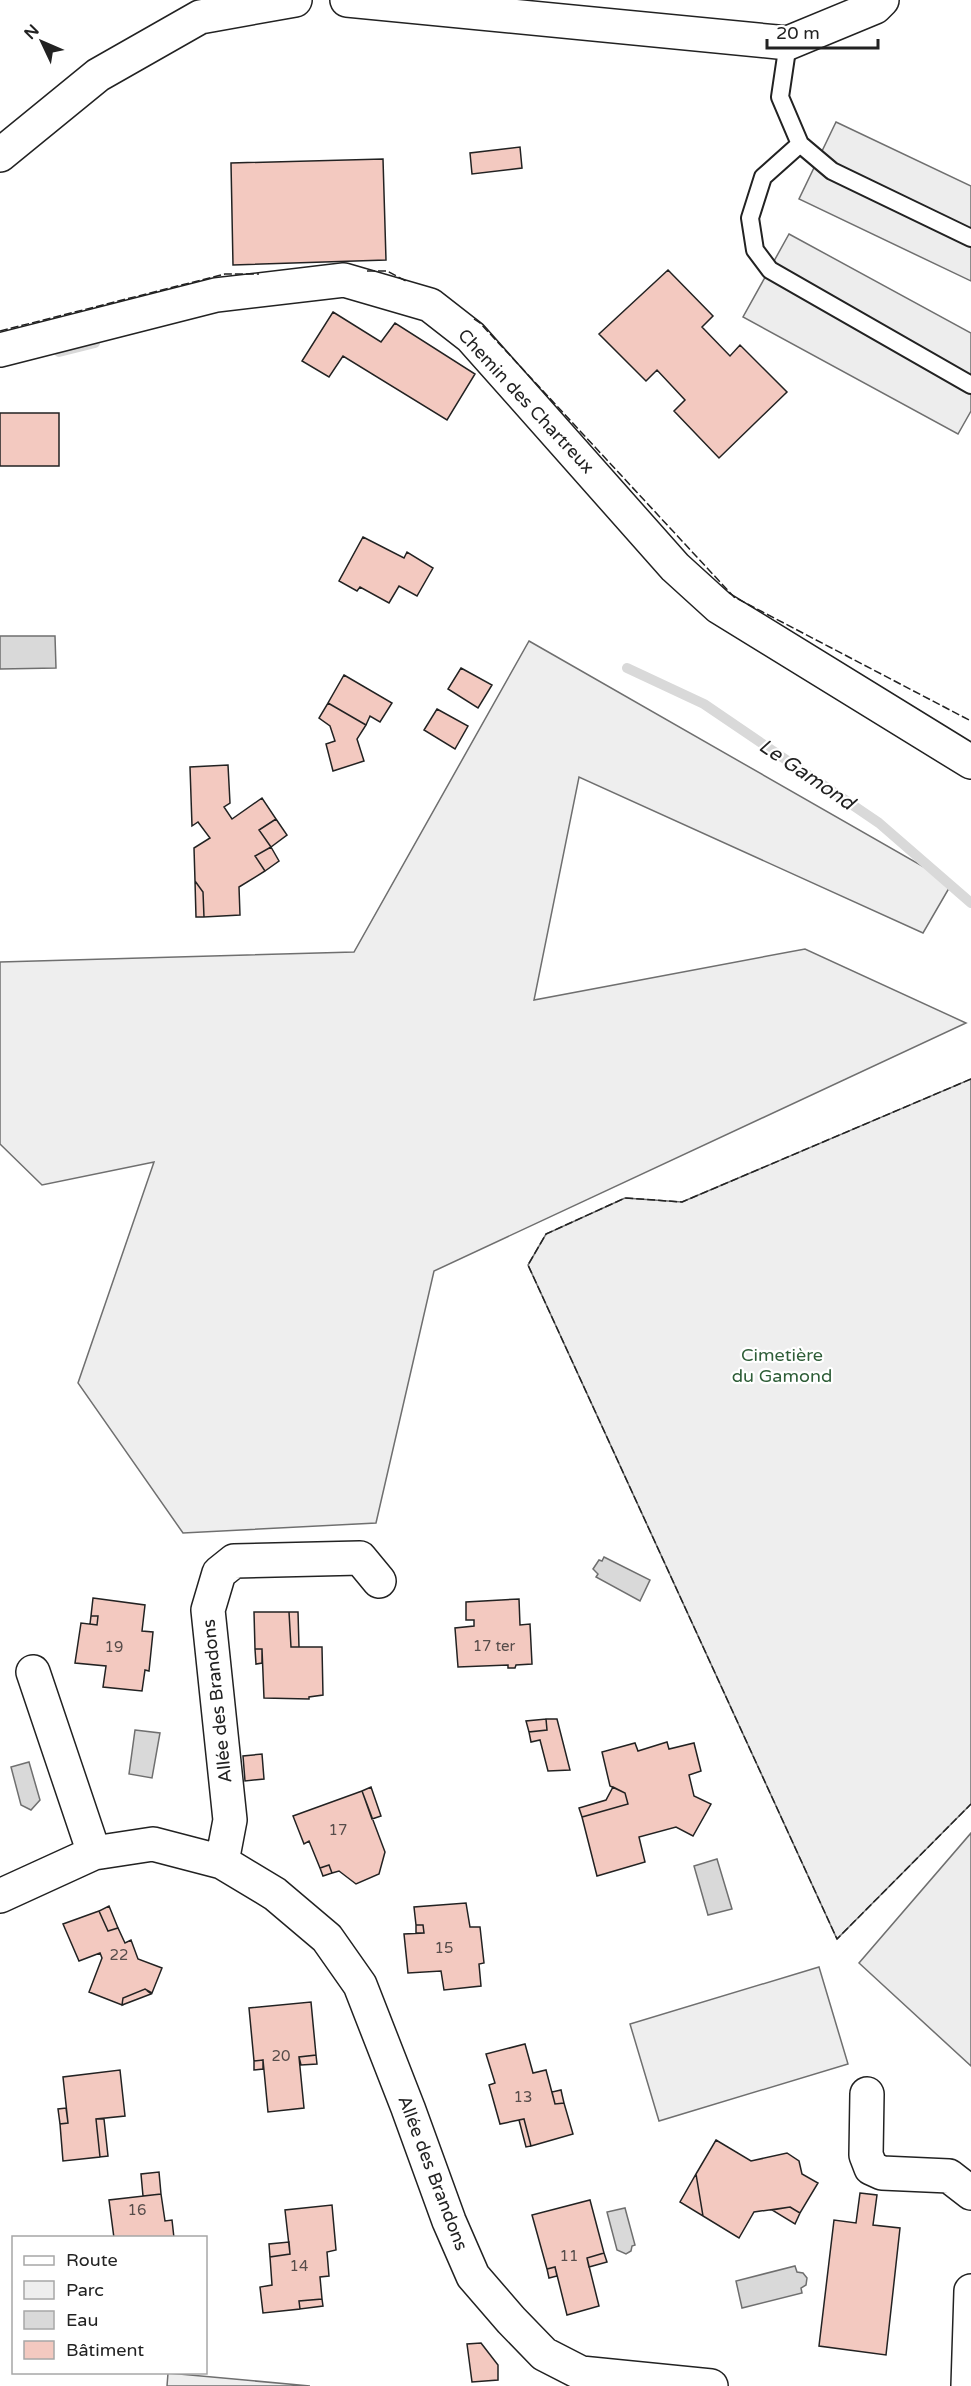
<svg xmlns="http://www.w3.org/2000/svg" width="971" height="2386" font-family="'Varela Round',sans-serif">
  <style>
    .green { fill: #eee; stroke: #6f6f6f; stroke-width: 1.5 }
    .parking { fill: #ededed; stroke: #6f6f6f; stroke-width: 1.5 }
    .water { fill: #d9d9d9; stroke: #6f6f6f; stroke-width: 1.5 }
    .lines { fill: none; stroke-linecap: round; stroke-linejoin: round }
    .stream { stroke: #d9d9d9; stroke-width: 10 }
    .building { fill: #f3c9c0; stroke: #222; stroke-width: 1.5 }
    .lane-casing { stroke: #222; stroke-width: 20 }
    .street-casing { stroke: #222; stroke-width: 36 }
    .lane { stroke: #fff; stroke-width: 16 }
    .street { stroke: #fff; stroke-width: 33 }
    .fence { stroke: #222; stroke-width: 1.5; stroke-dasharray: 8 3; stroke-linecap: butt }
    .labels { text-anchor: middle; stroke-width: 4.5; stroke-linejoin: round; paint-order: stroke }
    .number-label { font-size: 15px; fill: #564c4a }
    .street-label { font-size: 18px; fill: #222; stroke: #fff }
    .park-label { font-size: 18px; fill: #2f5e38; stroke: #fff }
    .water-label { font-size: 20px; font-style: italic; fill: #222; stroke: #fff }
  </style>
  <rect width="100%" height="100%" fill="#fff"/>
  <!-- green -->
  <path class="green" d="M529 641 952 883 923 933 579 777 534 1000 805 949 966 1023 434 1271 376 1523 183 1533 78 1383 154 1162 42 1185 0 1144V962L354 952Z
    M971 1079V1804L837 1939 528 1265 546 1234 625 1198 682 1202Z
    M819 1967 848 2064 659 2121 630 2024Z
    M168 2373 310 2386H167Z"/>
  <!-- parking -->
  <path class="parking" d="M836 122 971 186V281L799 199Z
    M789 234 971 333V411L958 434 743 317Z
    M971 1833V2066L859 1963Z"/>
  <!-- water -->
  <path class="water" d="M0 636H55L56 668 0 669Z
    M604 1557 650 1580 640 1601 596 1577 598 1574 593 1569 599 1560 602 1561Z
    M135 1730 160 1733 152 1778 129 1774Z
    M29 1762 40 1800 31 1810 21 1805 11 1767Z
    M717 1859 732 1909 708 1915 694 1866Z
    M625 2208 635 2245 632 2246 631 2251 626 2254 617 2250 607 2212Z
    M795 2266 797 2272 803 2273 807 2278 806 2285 801 2288 802 2293 742 2308 736 2281Z"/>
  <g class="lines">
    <!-- stream -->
    <path class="stream" d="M59 352 95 343
      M627 668 704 704 879 823 971 903"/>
  </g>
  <!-- building -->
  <path class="building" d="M520 147 522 168 472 174 470 153Z
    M383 159 386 260 233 265 231 163Z
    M668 270 713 316 702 327 730 356 740 345 787 392 719 458 674 411 685 400 657 370 646 381 599 334Z
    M333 312 381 342 395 323 475 374 447 420 343 356 329 377 302 361Z
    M0 413H59V466H0Z
    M363 537 404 558 407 552 433 568 417 596 399 586 389 603 360 587 357 591 339 581Z
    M461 668 492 685 478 708 448 689Z
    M344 675 392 703 380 722 370 716 366 725 328 703Z
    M328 703 366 725 357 739 364 761 333 771 326 744 335 741 330 726 319 718Z
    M437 709 468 726 455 749 424 730Z
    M228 765 230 803 224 807 232 819 262 798 276 819 259 830 271 847 255 856 265 871 239 887 240 915 204 917 203 892 195 881 194 848 210 838 198 822 192 826 190 767Z
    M276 819 287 835 271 847 259 830Z
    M271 847 279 861 265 871 255 856Z
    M195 881 203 892 204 917H196Z
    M93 1598 145 1605 142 1631 153 1632 149 1671 145 1670 142 1691 103 1687 106 1666 75 1663 81 1623 97 1625 98 1616H91Z
    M519 1599 520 1625 530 1624 532 1664 516 1665 515 1668H508V1665L458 1667 455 1628 474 1626V1620H466V1602Z
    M254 1612H289L291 1647H322L323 1695 309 1697V1699L264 1698 262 1649H255Z
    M289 1612H298L299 1647H291Z
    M91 1616H98L97 1625 90 1624Z
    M255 1649H262V1663L256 1664Z
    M546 1719 547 1730 529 1732 526 1721Z
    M546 1719H557L570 1770 548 1771 540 1740 531 1742 529 1732 547 1730Z
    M667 1742 669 1749 694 1743 701 1771 689 1775 694 1796 711 1804 693 1836 676 1827 639 1837 645 1862 597 1876 582 1817 628 1804 625 1793 610 1786 602 1752 635 1743 638 1751Z
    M262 1754 264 1779 245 1781 243 1756Z
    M371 1787 381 1816 372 1819 362 1791Z
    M613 1787 625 1793 628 1804 582 1817 579 1808 606 1800Z
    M362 1791 385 1852 379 1874 356 1884 339 1871 332 1873 329 1865 320 1868 309 1841 304 1844 293 1816Z
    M329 1865 332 1873 323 1876 320 1868Z
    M466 1903 470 1927H480L484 1963 479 1964 481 1986 444 1990 441 1971 408 1973 404 1934 424 1933 423 1925H416L414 1907Z
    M109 1906 118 1928 108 1931 99 1911Z
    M99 1911 108 1931 118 1928 125 1943 131 1940 138 1959 162 1968 152 1993 145 1989 123 1998 122 2005 89 1992 102 1958 100 1953 79 1961 63 1924Z
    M416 1925H423L424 1933H416Z
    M145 1989 151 1994 122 2005 123 1998Z
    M311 2002 316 2055 299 2057 304 2108 268 2112 263 2060 254 2061 249 2008Z
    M525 2044 533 2073 546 2070 555 2104 564 2103 573 2134 531 2146 524 2119 500 2124 489 2085 495 2083 486 2054Z
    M316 2055 317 2064 301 2065 299 2057Z
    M263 2060V2069L254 2070V2061Z
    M120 2070 125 2116 96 2119 100 2157 63 2161 60 2124 68 2123 63 2077Z
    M561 2090 564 2103 555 2104 552 2092Z
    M66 2108 68 2123 60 2124 58 2109Z
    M96 2119H104L108 2156 100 2157Z
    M524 2119 531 2146 526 2147 519 2120Z
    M716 2140 751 2161 787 2153 799 2161 802 2174 818 2183 800 2213 790 2207 754 2212 739 2238 703 2216 696 2174Z
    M159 2172 161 2194 143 2196 141 2174Z
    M696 2174 703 2216 680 2202Z
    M860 2193 877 2195 873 2225 900 2228 886 2355 819 2346 834 2220 856 2223Z
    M161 2194 165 2221 172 2220 174 2238H114L109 2200Z
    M590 2200 604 2253 587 2258 599 2306 567 2315 555 2267 547 2269 532 2215Z
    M332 2205 336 2250 327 2252 329 2276 320 2277 322 2299 299 2301 300 2309 263 2313 260 2287 272 2285 270 2257 290 2254 285 2210Z
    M790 2207 800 2213 795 2224 772 2210Z
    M289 2242 290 2254 270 2257 269 2244Z
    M604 2253 607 2262 589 2267 587 2258Z
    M555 2267 557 2276 549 2278 547 2269Z
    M322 2299 323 2306 300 2309 299 2301Z
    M481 2343 498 2365V2380L472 2382 467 2344Z"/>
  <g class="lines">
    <defs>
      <path id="lane" d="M788 43 780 97 800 144 832 171 971 238
        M800 144 763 177 750 218 755 250 770 270 971 385"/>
      <path id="street" d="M347 0 788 43 875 7 882 0
        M0 155 98 75 200 17 295 0
        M0 350 216 295 344 280 430 305 471 337 675 567 719 607 971 762
        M33 1672 94 1853
        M222 1862 230 1820 208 1610 219 1573 234 1561 360 1558 379 1581
        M0 1896 94 1853 153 1844 222 1862 275 1894 327 1938 360 1985 408 2108 449 2221 473 2276 511 2320 544 2354 581 2373 711 2386
        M867 2094 866 2155 871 2168 882 2173 949 2176 971 2193
        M968 2386 971 2291"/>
    </defs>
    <!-- lane casing -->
    <use href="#lane" class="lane-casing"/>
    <!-- street casing -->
    <use href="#street" class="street-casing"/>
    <!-- lane -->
    <use href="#lane" class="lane"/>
    <!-- street -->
    <use href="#street" class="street"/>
    <!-- fence -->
    <path class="fence" d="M367 271H387L406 281
      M474 319 480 323 734 597 971 721
      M0 331 225 274H259
      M971 1079 682 1202 625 1198 546 1234 528 1265 837 1939 971 1804"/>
  </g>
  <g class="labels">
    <!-- number labels -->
    <g class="number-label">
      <text x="494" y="1651">17 ter</text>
      <text x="114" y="1652">19</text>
      <text x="338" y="1835">17</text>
      <text x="444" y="1953">15</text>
      <text x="119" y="1960">22</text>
      <text x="281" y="2061">20</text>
      <text x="523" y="2102">13</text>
      <text x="137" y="2215">16</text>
      <text x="569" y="2261">11</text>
      <text x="299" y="2271">14</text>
    </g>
    <!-- street labels -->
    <g class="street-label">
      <text transform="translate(526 401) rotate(47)" y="6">Chemin des Chartreux</text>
      <text transform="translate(217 1701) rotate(-96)" y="6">Allée des Brandons</text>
      <text transform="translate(433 2173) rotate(69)" y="6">Allée des Brandons</text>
    </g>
    <!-- park labels -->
    <g class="park-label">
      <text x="782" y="1361">Cimetière<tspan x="782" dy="21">du Gamond</tspan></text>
    </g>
    <!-- water labels -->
    <g class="water-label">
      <text transform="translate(807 774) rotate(34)" y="7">Le Gamond</text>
    </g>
  </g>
  <!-- legend -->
  <rect x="12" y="2236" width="195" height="138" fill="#ffffff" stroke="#a7a7a7" stroke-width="1.5"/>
  <rect x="24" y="2256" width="30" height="9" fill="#ffffff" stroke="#a7a7a7" stroke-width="1.5"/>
  <text x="66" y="2266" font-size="18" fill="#222222">Route</text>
  <rect x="24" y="2281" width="30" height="18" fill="#eeeeee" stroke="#a7a7a7" stroke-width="1.5"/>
  <text x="66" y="2296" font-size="18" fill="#222222">Parc</text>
  <rect x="24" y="2311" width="30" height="18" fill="#d9d9d9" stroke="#a7a7a7" stroke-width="1.5"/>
  <text x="66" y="2326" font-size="18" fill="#222222">Eau</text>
  <rect x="24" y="2341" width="30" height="18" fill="#f3c9c0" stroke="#a7a7a7" stroke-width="1.5"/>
  <text x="66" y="2356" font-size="18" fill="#222222">Bâtiment</text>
  <!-- north arrow -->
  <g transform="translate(42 42) rotate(314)" stroke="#ffffff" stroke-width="4.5" paint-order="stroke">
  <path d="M0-4.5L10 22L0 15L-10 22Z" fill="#222222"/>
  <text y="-9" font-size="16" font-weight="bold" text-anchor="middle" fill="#222222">N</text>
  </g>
  <!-- scale -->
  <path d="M767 39v9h111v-9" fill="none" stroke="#222222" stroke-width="3"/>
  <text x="776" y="39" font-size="18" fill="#222222" stroke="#ffffff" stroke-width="4.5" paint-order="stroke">20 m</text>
</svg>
